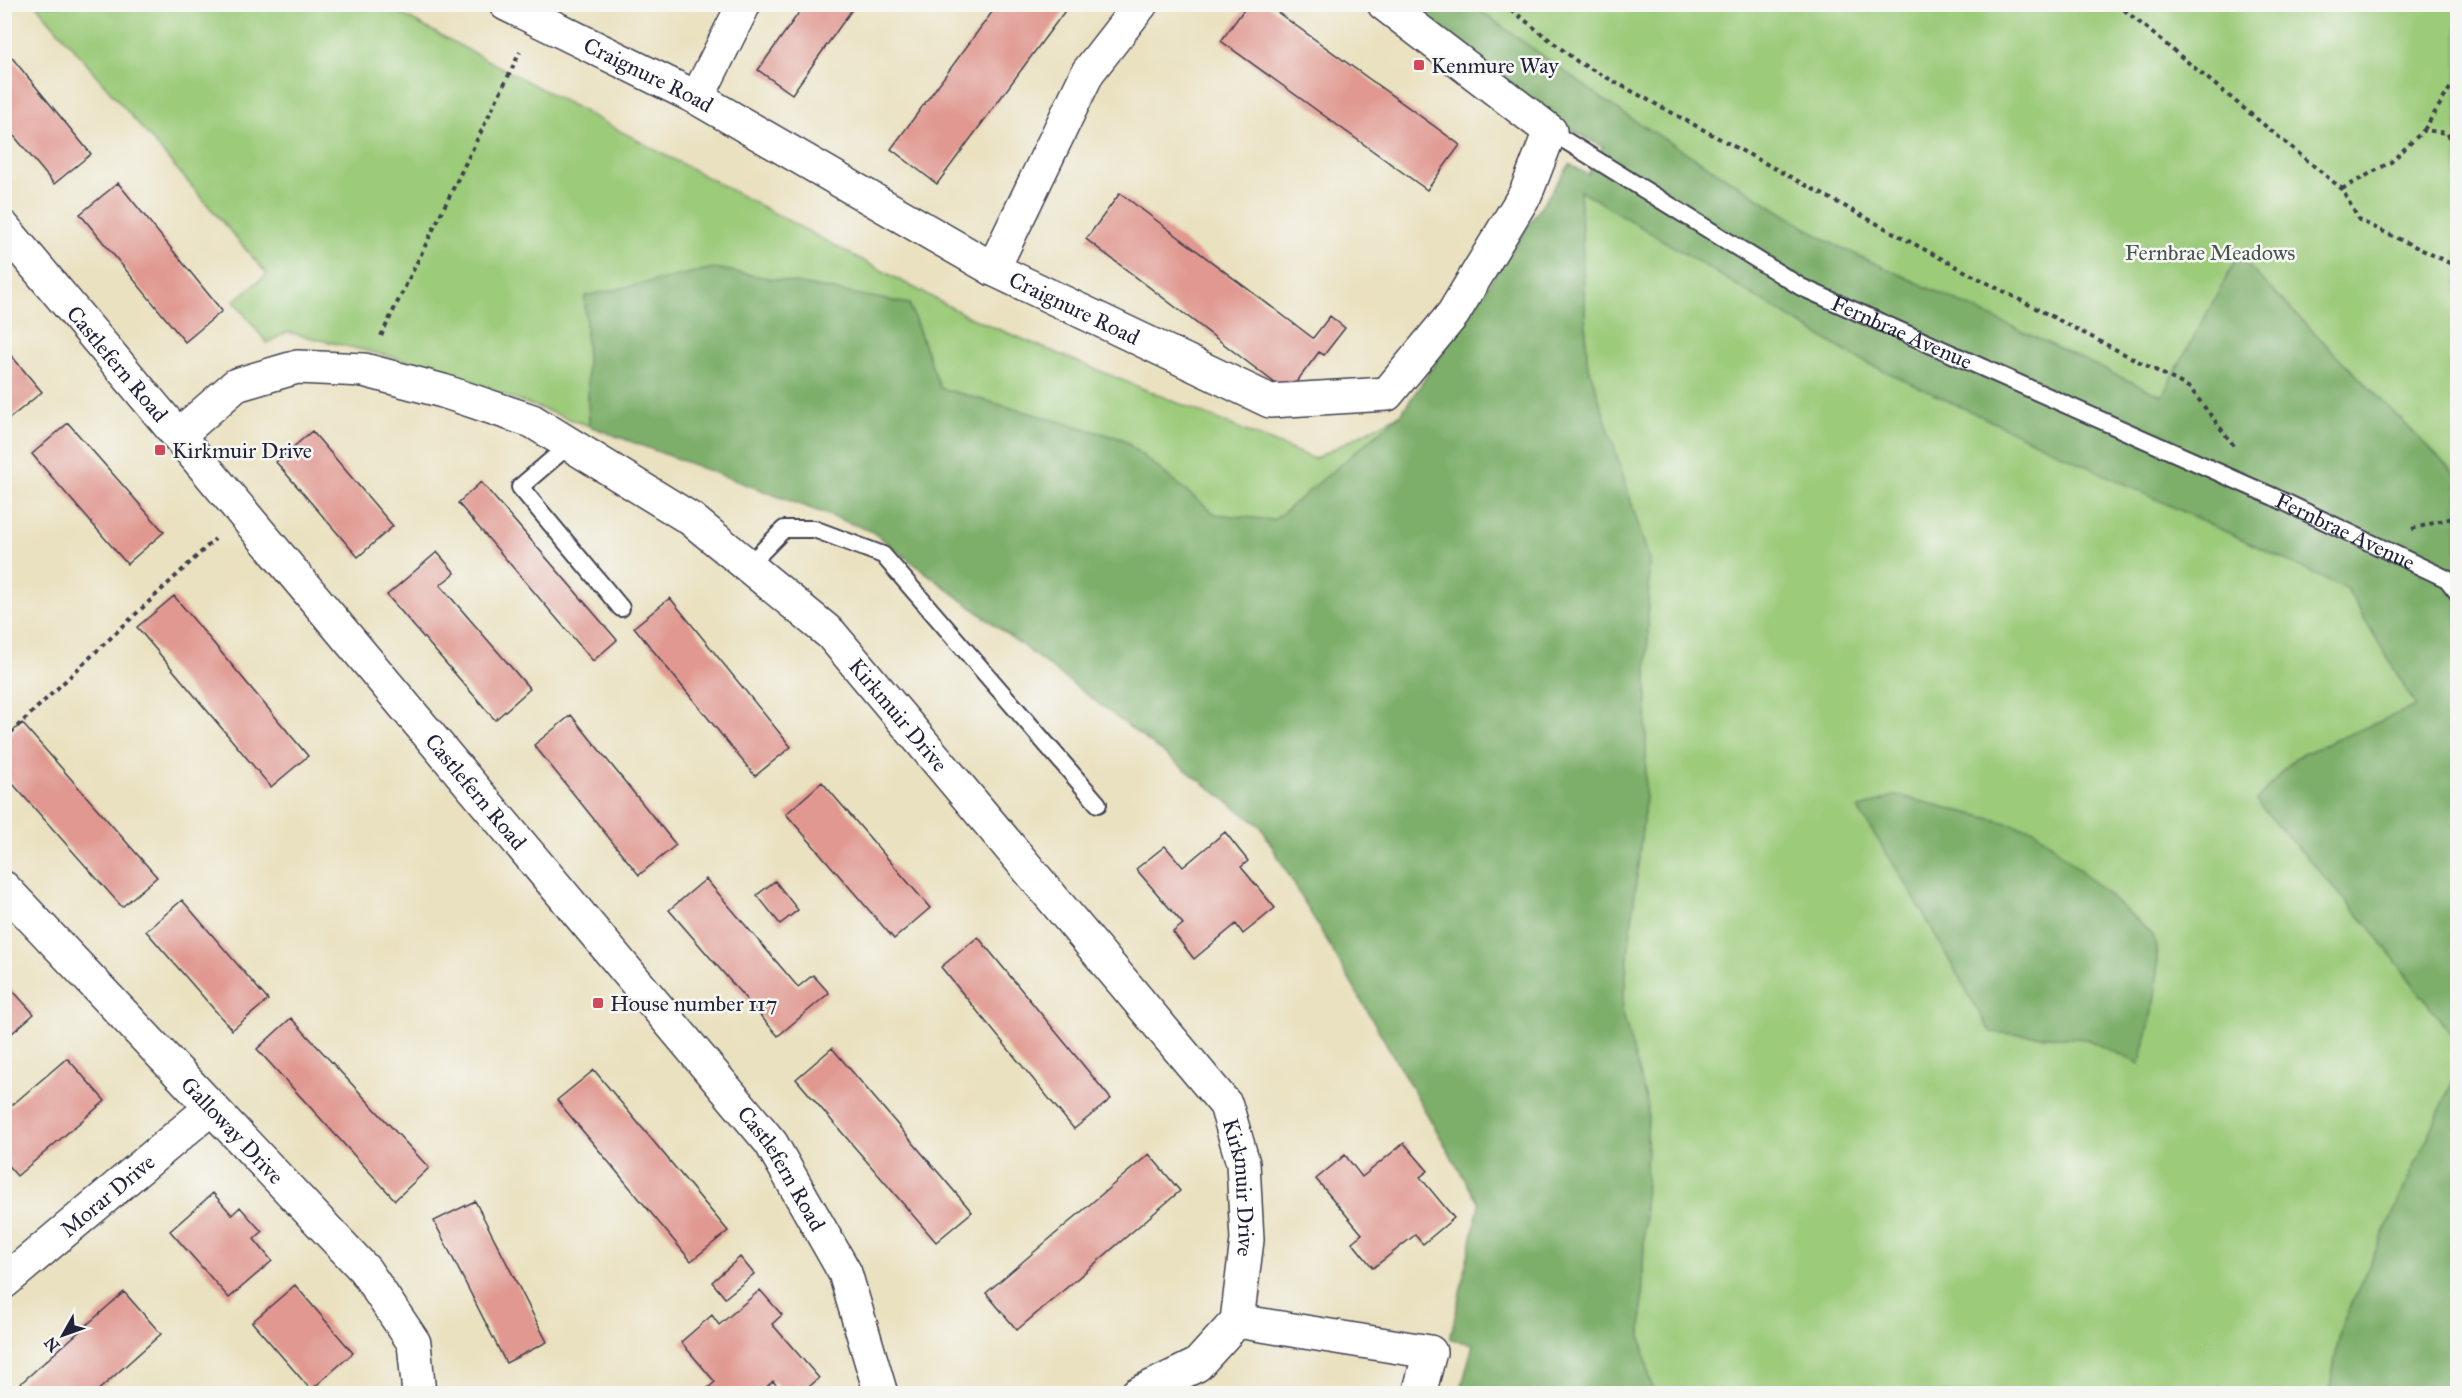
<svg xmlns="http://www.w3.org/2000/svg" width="2462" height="1398" font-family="'IM FELL Great Primer',serif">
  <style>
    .green { fill: #9ccb7a; stroke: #5f765a; stroke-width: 1.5 }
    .forest { fill: #7daf6a; stroke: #506852; stroke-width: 1.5 }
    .building { fill: #e09890 }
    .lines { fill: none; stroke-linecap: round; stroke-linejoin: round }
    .service-casing { stroke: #403f4f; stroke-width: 20 }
    .minor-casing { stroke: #403f4f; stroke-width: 36 }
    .path { stroke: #403f4f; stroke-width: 4; stroke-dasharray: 4.5 4.5; stroke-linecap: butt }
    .service { stroke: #fff; stroke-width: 16 }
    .minor { stroke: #fff; stroke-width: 33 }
    .poi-dot { fill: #d1495b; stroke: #f6f6f2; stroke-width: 2 }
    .labels { text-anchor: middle; stroke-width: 5; stroke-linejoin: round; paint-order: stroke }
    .poi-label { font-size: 22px; fill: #22223b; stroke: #f6f6f2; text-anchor: start }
    .street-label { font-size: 22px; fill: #22223b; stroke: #f6f6f2 }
    .park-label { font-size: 22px; fill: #47554e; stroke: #f6f6f2 }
  </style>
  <rect width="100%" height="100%" fill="#f6f6f2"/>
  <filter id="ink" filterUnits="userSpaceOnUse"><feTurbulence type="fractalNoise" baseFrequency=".0167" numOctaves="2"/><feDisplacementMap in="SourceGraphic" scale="12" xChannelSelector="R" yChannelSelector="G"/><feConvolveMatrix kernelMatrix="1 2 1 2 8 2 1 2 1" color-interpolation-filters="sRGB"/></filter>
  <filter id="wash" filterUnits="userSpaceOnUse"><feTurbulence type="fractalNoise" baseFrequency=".008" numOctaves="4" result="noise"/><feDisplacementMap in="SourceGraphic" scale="24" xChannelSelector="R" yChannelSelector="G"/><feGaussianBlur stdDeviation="1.35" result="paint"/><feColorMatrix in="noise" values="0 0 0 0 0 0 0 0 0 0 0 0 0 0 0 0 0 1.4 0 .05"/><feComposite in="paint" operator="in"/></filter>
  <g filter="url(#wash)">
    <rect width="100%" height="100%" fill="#eae1c0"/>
    <!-- green -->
    <path class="green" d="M36 5H384L969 317 1314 459 1401 414 1274 521 1215 514 1122 439 940 388 909 304 585 296 589 426 413 362 287 332 267 343 234 301 267 274Z
      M1406 5H2457V727L2372 930 2457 1042V1073L2341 1327 2329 1393H1653L1641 1336 1648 1107 1622 1010 1645 801 1649 559 1587 361 1580 189 1603 147 1559 123Z"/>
    <!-- forest -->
    <path class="forest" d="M1406 4 1472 5 1621 112 1829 242 2162 396 2238 256 2457 476V1042L2372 930 2256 801 2296 757 2416 706 2347 589 1853 356 1580 190 1587 361 1649 559 1645 801 1622 1010 1648 1107 1641 1336 1653 1393H1460L1473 1344 1450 1340 1479 1204 1261 827 871 531 589 426 585 296 714 268 909 304 940 388 1122 439 1215 514 1274 520 1401 414 1570 164 1588 175 1603 147 1559 123Z
      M1896 795 2035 830 2153 935C2165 977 2149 1022 2140 1064L2086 1039 1990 1032 1908 887 1858 809Z
      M2457 1073V1393H2329L2341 1327Z"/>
    <g id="blocks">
      <!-- building -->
      <path class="building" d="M805 4H856L792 94 758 70Z
        M998 4H1070L937 184 891 149Z
        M1248 4H1266L1460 145 1427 190 1221 41Z
        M4 48 91 154 54 184 4 124Z
        M118 183 222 311 185 342 80 214Z
        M1120 193 1313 338 1330 316 1345 328 1324 355 1319 352 1288 393 1086 239Z
        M4 347 42 392 5 422 4 421Z
        M68 423 164 532 127 564 32 454Z
        M312 431 393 526 358 557 276 462Z
        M481 482 617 640 593 661 458 503Z
        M437 552 455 573 440 585 530 689 495 720 387 595Z
        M174 596 308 756 271 787 137 627Z
        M670 598 791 747 755 776 634 627Z
        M571 715 676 845 639 875 534 745Z
        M22 723 157 877 122 907 4 774V739Z
        M822 782 930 908 894 939 786 814Z
        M1225 832 1248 861 1241 867 1275 908 1243 934 1236 924 1194 959 1173 932 1183 924 1136 869 1165 846 1183 867Z
        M706 879 798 987 813 975 829 993 778 1036 669 910Z
        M775 881 798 910 780 924 757 895Z
        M182 900 268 1000 232 1030 146 931Z
        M978 937 1111 1099 1074 1129 941 967Z
        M4 981 34 1014 4 1040Z
        M291 1018 429 1168 395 1200 257 1049Z
        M832 1048 972 1212 936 1242 796 1079Z
        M67 1058 105 1101 17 1176 4 1161V1112Z
        M594 1070 728 1231 691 1261 557 1100Z
        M1404 1143 1428 1171 1420 1177 1454 1218 1423 1244 1415 1235 1373 1268 1352 1242 1362 1234 1316 1179 1345 1155 1362 1177Z
        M1149 1154 1180 1191 1017 1330 986 1293Z
        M213 1193 232 1215 240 1207 262 1232 254 1239 272 1261 229 1298 170 1231Z
        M475 1201 547 1342 506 1363 434 1221Z
        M740 1257 754 1274 725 1298 712 1282Z
        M295 1285 353 1353 311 1390 252 1322Z
        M760 1290 782 1315 772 1324 819 1378 801 1394H784L773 1381 759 1394H713L708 1388 715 1382 681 1342 712 1315 719 1325Z
        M124 1292 161 1334 94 1394H30L21 1383Z"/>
    </g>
  </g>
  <g filter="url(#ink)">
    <use href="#blocks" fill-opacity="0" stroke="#403f4f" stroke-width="1.5"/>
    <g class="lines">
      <defs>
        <g id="service">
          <path id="s1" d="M1550 131 1801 287 2274 497 2447 579 2458 593"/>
          <path d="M569 445 520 487 621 608"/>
          <path d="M748 566 784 529H814L883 555 1098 804"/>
        </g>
        <g id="minor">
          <path id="s2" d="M506 4 697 98 993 269 1270 401 1387 394 1453 314 1526 193 1550 131 1384 4"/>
          <path d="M697 98 744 4"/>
          <path id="s3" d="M4 228 771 1143 845 1273 881 1394"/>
          <path d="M993 269 1088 72 1141 4"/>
          <path id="s4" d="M180 434 236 385 297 367 364 370 443 391 532 421 691 519 831 634 1226 1105 1243 1163 1247 1240 1237 1321 1197 1365 1137 1394"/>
          <path id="s5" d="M4 888 365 1270 414 1343 419 1394"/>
          <path id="s6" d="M4 1282 211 1108"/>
          <path d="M1237 1321 1430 1352 1419 1394"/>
        </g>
      </defs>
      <!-- service casing -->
      <use href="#service" class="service-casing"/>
      <!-- minor casing -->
      <use href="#minor" class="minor-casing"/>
      <!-- path -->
      <path class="path" d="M1504 4 1578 62 1968 273 2190 388 2234 446
        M2117 4 2342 189 2359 220 2458 267
        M2424 130 2452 85 2458 81
        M2342 189 2391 162 2424 130 2447 133 2458 150
        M381 336 520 52
        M2412 529 2458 516
        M4 739 215 539"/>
      <!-- service -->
      <use href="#service" class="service"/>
      <!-- minor -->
      <use href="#minor" class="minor"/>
    </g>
  </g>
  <!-- markers -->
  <g class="poi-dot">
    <rect x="1413" y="59" width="12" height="12" rx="3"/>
    <rect x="154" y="444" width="12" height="12" rx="3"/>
    <rect x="592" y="997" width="12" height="12" rx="3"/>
  </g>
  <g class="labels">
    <!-- poi labels -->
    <g class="poi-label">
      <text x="1431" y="73">Kenmure Way</text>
      <text x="172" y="458">Kirkmuir Drive</text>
      <text x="610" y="1011">House number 117</text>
    </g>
    <!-- street labels -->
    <g class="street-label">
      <text dy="8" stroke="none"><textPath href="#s2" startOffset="159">Craignure Road</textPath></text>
      <text dy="8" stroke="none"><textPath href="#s2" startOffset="645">Craignure Road</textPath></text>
      <text dy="8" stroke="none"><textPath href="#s1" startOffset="406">Fernbrae Avenue</textPath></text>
      <text dy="8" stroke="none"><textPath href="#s3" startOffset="177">Castlefern Road</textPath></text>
      <text dy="8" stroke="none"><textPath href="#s1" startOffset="892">Fernbrae Avenue</textPath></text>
      <text dy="8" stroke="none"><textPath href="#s4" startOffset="854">Kirkmuir Drive</textPath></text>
      <text dy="8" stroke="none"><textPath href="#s3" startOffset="735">Castlefern Road</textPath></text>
      <text dy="8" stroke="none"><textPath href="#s5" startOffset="333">Galloway Drive</textPath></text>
      <text dy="8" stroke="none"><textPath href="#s3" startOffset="1221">Castlefern Road</textPath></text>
      <text dy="8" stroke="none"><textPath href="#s4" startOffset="1448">Kirkmuir Drive</textPath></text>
      <text dy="8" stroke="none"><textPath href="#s6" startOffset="135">Morar Drive</textPath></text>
    </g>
    <!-- park labels -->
    <g class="park-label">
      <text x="2210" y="260">Fernbrae Meadows</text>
    </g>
  </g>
  <!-- margin -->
  <rect width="2462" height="1398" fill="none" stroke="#f6f6f2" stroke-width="24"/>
  <!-- north arrow -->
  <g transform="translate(63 1335) rotate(230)" stroke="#f6f6f2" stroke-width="4.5" paint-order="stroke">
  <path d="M0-4.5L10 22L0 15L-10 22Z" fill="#22223b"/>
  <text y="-9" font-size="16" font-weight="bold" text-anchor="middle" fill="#22223b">N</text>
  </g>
</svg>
